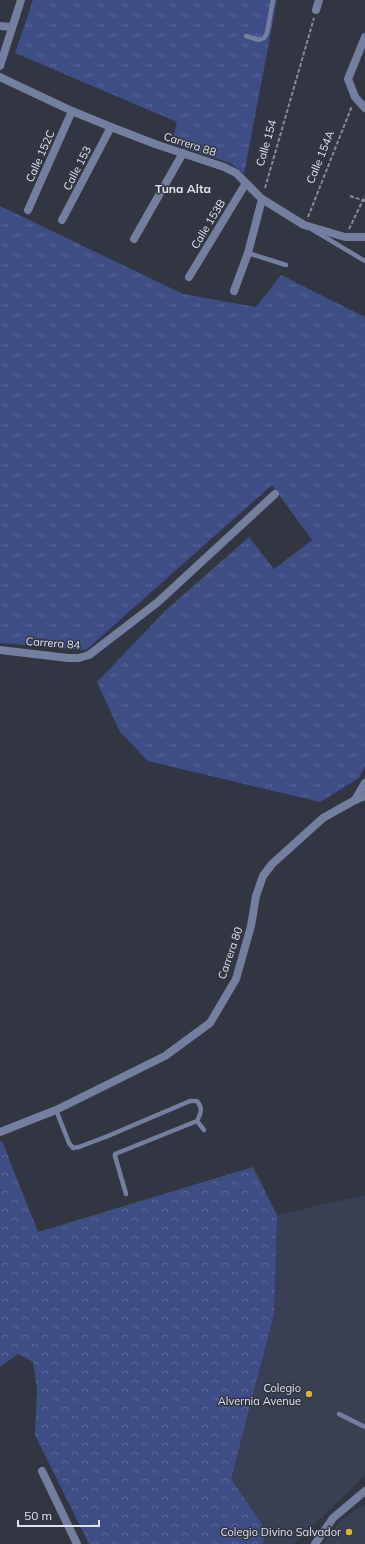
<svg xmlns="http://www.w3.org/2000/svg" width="365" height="1544" font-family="Mulish,sans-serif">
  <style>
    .built { fill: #3a4053 }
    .grass { fill: url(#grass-tufts) }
    .forest { fill: url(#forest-crowns) }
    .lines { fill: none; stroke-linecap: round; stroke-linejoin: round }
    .path { stroke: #878b96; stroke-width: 2; stroke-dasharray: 4 2; stroke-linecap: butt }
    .service { stroke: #747e9f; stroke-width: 4.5 }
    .minor { stroke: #747e9f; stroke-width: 8 }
    .tertiary { stroke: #747e9f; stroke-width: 8 }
    .poi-dot { fill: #d9b334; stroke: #323643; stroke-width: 1.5 }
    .labels { text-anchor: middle; stroke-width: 3; stroke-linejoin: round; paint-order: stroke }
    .street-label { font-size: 11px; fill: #dfe2ea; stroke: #323643 }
    .poi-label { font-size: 11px; fill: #dfe2ea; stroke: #323643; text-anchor: end }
    .neighbourhood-label { font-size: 12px; font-weight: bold; fill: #dfe2ea; stroke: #323643 }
  </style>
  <defs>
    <pattern id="grass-tufts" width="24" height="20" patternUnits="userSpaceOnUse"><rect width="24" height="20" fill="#3f4d85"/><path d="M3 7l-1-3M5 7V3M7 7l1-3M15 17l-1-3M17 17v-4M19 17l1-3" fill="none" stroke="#5a6696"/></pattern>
    <pattern id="forest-crowns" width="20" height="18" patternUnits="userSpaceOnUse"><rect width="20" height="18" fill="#3f4d85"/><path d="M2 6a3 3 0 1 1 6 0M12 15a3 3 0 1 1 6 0" fill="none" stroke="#5a6696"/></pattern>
  </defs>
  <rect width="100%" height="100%" fill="#323643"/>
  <!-- built -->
  <path class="built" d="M365 1195V1475L294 1544H263L266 1530 231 1479 274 1314 277 1215Z
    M365 1504V1544H323L342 1519Z"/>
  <!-- grass -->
  <path class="grass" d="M33 0H277L244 174 230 163 172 144 177 122 15 53Z
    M0 206 183 294 256 307 281 275 365 317V766L359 778 320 802 148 761 120 732 97 682 166 610 249 537 274 569 312 540 272 485 86 650 0 643Z"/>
  <!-- forest -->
  <path class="forest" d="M2 1141 38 1232 253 1167 277 1215 274 1314 231 1479 266 1530 263 1544H89L35 1435 37 1389 33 1362 18 1354 0 1367V1142Z"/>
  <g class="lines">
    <!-- path -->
    <path class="path" d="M265 188 314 18
      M350 196 365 201
      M308 217 352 106
      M349 229 365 196"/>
    <!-- service -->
    <path class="service" d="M246 36 259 40 264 38 267 33 273 0
      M313 230 365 261
      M248 253 286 265
      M56 1110 69 1143 73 1148 79 1147 108 1136 190 1101H197C203 1108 201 1113 197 1121L115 1154V1156L126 1194
      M197 1121 204 1130
      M339 1414 365 1427"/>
    <!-- minor -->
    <path class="minor" d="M316 10 319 0
      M0 26 12 27
      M365 37 348 79 355 97 365 108
      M0 66 21 0
      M0 77 72 111 111 127 155 144 224 167 236 173 262 199 304 225 345 237H365
      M28 210 72 111
      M62 220 111 127
      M134 239 183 153
      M189 277 246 183
      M234 291 248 253 262 199
      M0 650 68 658H79L89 655 158 602 275 494
      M355 800 365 783
      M42 1471 77 1544"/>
    <!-- tertiary -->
    <path class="tertiary" d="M0 1132 56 1110 165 1056 210 1023 236 979 251 926 256 896 263 876 272 864 323 818 355 800 365 796
      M315 1544 333 1518 365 1491"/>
  </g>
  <!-- markers -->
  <g class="poi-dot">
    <circle cx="309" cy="1394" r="4"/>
    <circle cx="349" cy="1532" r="4"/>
  </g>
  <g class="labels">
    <!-- street labels -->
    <g class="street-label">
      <text transform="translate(266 143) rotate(-74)" y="4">Calle 154</text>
      <text transform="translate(190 144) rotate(18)" y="4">Carrera 88</text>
      <text transform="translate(40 156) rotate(-66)" y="4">Calle 152C</text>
      <text transform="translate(320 157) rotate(-68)" y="4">Calle 154A</text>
      <text transform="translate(77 168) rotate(-63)" y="4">Calle 153</text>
      <text transform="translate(208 224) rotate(-59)" y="4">Calle 153B</text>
      <text transform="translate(53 643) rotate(4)" y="4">Carrera 84</text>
      <text transform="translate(230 953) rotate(-71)" y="4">Carrera 80</text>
    </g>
    <!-- poi labels -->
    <g class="poi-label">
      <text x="301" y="1392">Colegio<tspan x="301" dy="13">Alvernia Avenue</tspan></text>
      <text x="341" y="1536">Colegio Divino Salvador</text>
    </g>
    <!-- neighbourhood labels -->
    <g class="neighbourhood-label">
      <text x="183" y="193">Tuna Alta</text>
    </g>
  </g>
  <!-- scale -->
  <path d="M18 1520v6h81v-6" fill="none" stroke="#dfe2ea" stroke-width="2"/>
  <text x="24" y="1520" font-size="12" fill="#dfe2ea" stroke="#323643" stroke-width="3" paint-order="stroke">50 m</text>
</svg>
